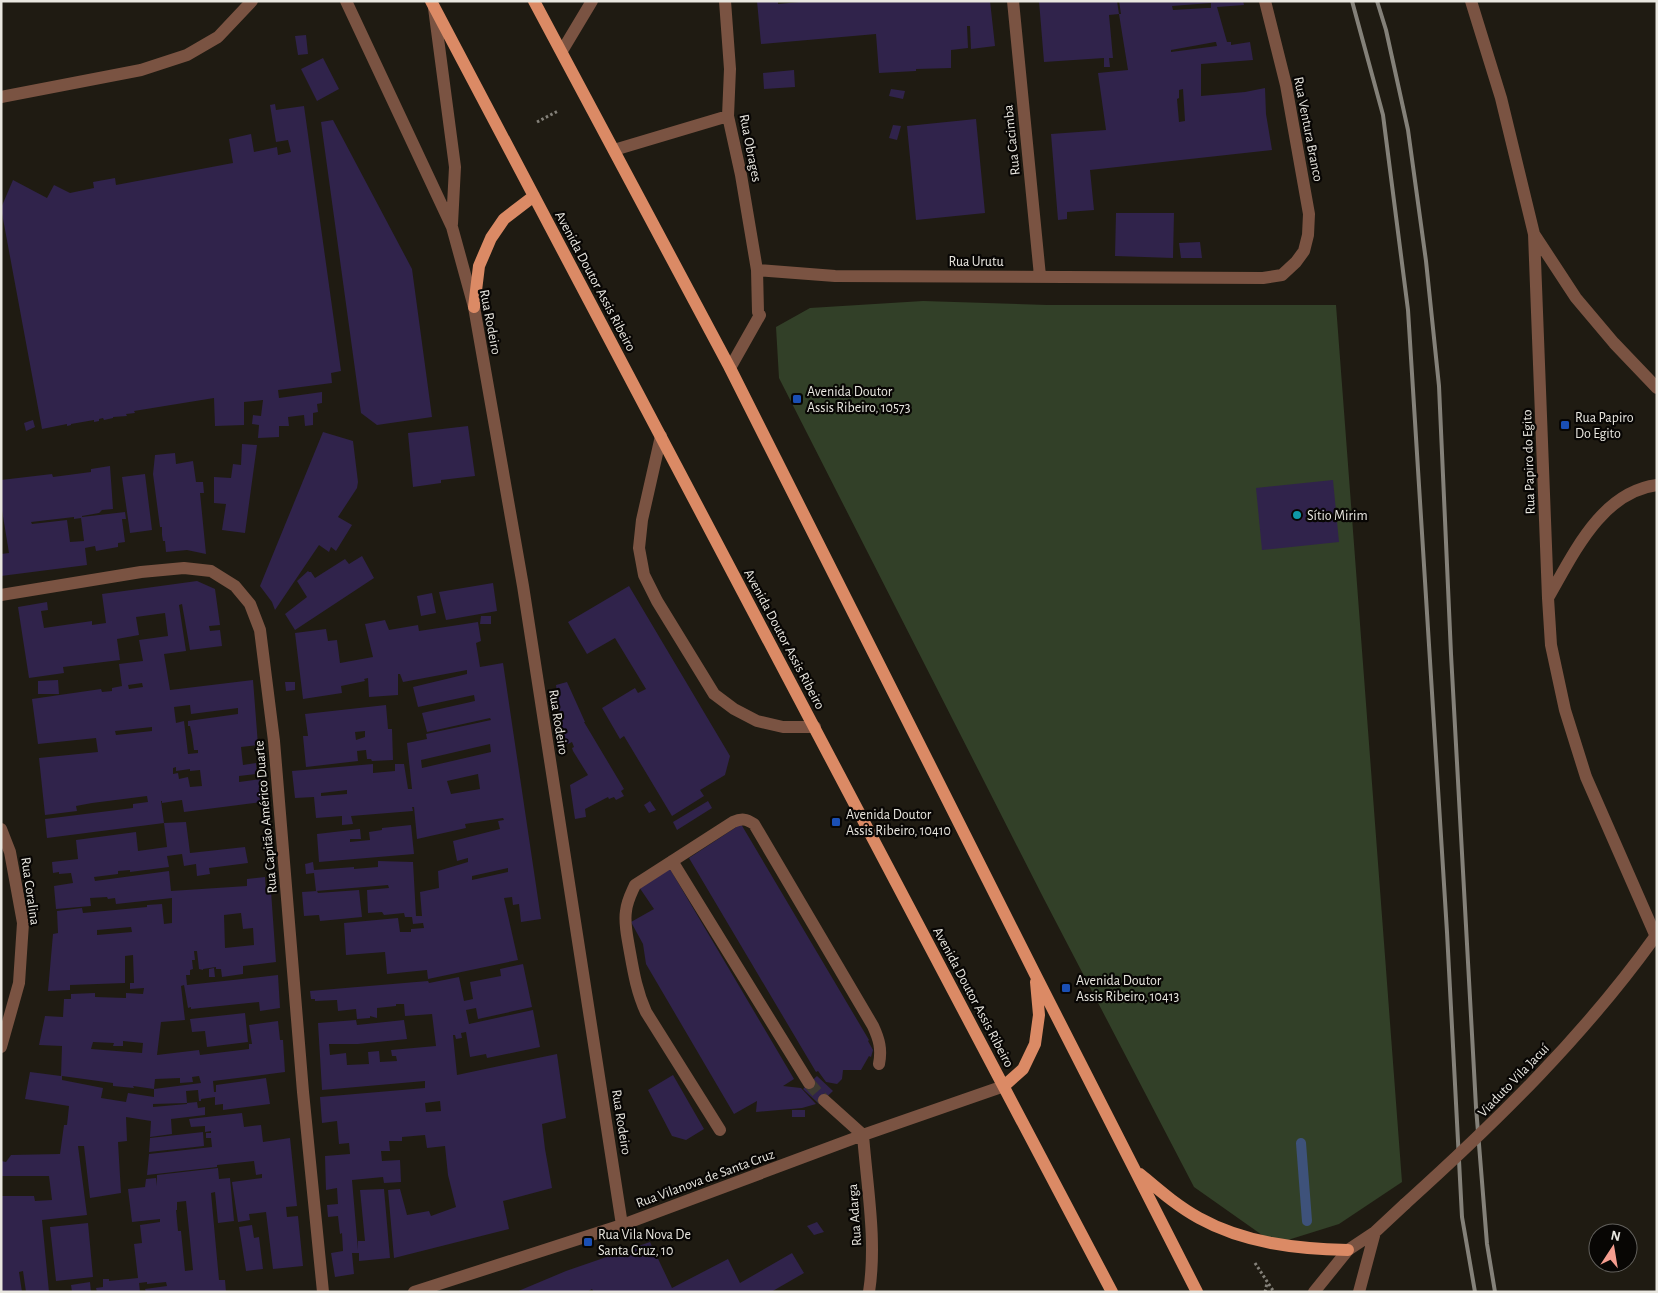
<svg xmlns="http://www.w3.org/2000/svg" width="1658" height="1293" font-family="'Alegreya Sans',sans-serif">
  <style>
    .green { fill: #324028 }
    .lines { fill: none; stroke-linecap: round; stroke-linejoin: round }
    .stream { stroke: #3e527a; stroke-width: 10 }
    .building { fill: #30234b; fill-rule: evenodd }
    .minor-tunnel { stroke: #3d3a31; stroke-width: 12; stroke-dasharray: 12 6; stroke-linecap: butt }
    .path { stroke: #848179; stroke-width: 3; stroke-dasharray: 2.5 2.5; stroke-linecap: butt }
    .minor { stroke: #7a5342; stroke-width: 12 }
    .major { stroke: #db8a65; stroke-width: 12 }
    .rail { stroke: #848179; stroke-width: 4 }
    .minor-bridge { stroke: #7a5342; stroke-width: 12 }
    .transit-dot { fill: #1a4fb4; stroke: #080604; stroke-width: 2 }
    .culture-dot { fill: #0f9aa8; stroke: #080604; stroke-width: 2 }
    .labels { text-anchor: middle; stroke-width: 4.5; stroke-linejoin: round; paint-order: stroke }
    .street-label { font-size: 14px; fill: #e9e7e0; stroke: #080604 }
    .poi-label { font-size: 14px; fill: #e9e7e0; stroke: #080604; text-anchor: start }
  </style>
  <rect width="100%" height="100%" fill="#1f1b12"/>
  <!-- green -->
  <path class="green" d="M923 301 1047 305H1336L1402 1182 1339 1224 1275 1244 1194 1187 1044 899 779 378 776 327 810 308Z"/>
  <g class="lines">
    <!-- stream -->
    <path class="stream" d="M1301 1143 1307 1221"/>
  </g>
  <!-- building -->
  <path class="building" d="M757 1H778V4L810 1H990L995 46 971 49 970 26H967L968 48 951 50V68L916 69V71L879 73 876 34 761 44Z
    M1039 1H1117L1119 14 1109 15 1113 58H1109L1110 67H1104V58L1044 62Z
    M1119 1H1243L1244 5 1217 7 1227 42H1231V45L1250 42 1253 60 1201 64V96L1245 92 1265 88 1266 114 1272 150 1090 170 1094 210 1067 212V219L1058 220 1051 134 1106 130 1098 73 1128 70 1119 14H1121ZM1211 3V8H1207L1173 10 1172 6ZM1215 42H1216L1217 46 1171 52V50ZM1183 89 1185 121 1179 122 1177 99 1179 98V90Z
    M306 35 308 54 298 55 295 36Z
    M323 58 339 89 317 101 301 69Z
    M794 70 795 87 764 89 763 73Z
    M891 89 905 91 903 99 889 96Z
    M275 104 276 110 304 106 341 371 331 373 332 383 278 390 279 398 322 392V403L317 404 318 412 313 413V425L305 426 304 415 288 417 289 426H279V437L258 438 259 425 252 424 253 415 261 416 263 400 244 402V425L215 426 214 398 134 411 135 413 126 414 127 416 113 417V418L104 420 103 418 99 419V421L94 422V420L71 424V425L67 426V424L42 429 1 208 13 180 47 198 54 185 70 193 94 188 93 182 115 178 116 185 233 163 229 139 251 134 254 152 277 147 278 155 291 152 288 140 276 142 270 105Z
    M976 119 985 213 916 220 907 126Z
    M333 120 412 269 432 417 377 425 361 413 321 122Z
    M893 125 901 126 897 140 889 138Z
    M1116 213H1174L1173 258 1115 256Z
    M1200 242 1202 258H1181L1179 243Z
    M33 420 35 427 26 431 24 423Z
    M468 426 475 476 441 480V483L413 487 408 433Z
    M323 432 353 441 358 482 357 488 338 517 352 525 336 551 331 547 329 552 319 545 275 610 272 602 260 586Z
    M242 444 257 445 245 533 222 530 226 504 214 503V477L231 478 233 464 241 465Z
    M175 453 176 464 193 461 196 482H203L204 493H200L206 554 187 550 166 552 165 541H163L162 535V527H160L153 474 155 455Z
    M110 466 113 509 102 510 99 513 82 516V517L125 512 126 519H122L125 542 118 543V547L96 551 95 546 85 548 87 565 1 576V554L9 553 1 504V480L52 474 53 477 91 472V469ZM74 517V519L81 518 84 541 70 542 67 520 32 524 31 522Z
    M145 474 152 530 130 533 122 477Z
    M1333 480 1339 542 1262 550 1256 488Z
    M362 556 374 578 295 630 285 614 307 597 297 581 308 571 309 572H311L315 578 345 559 349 564Z
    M197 581 215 589 220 625 209 626 210 631 220 630 222 646 190 650 182 604 179 605 186 651 164 654 170 690 253 680 258 745 241 747 243 765 256 763 257 774 239 776V782L261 779 262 802 184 812 182 800 162 803V801H161L164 823 47 838 45 819 133 808V804L148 802 147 796 92 803 76 806 77 811 45 815 39 758 98 752 96 738 38 744 32 699 101 689 102 692 112 691V688L122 686 119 664 143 661 139 640 168 636 165 613 136 617 139 635 117 639 120 660 63 667 64 673 29 678 18 607 47 602 48 610 41 611 44 628 92 621V625L106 623 102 594ZM142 683 143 687 129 689 128 685ZM190 705 191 714 238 708V714L188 721V726H190L192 735 194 750H198V753L188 754 184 721 176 723 174 707ZM152 727V731L116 735 115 731ZM176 767V771L190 769V771L200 770 202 786 190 787 188 777 179 779 178 773 173 774V768Z
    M493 583 497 611 446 620 439 592Z
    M629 586 730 756 725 775 700 790 704 796 672 816 624 736 620 739 602 708 635 688 638 693 646 689 615 638 587 654 568 622Z
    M432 593 436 613 421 616 417 596Z
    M481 616H491V624H480Z
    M385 620 389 630 418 625 419 631 478 622 481 641 476 643 480 667 503 663 541 919 521 922 519 904 513 905 512 897 504 898 518 960 428 979 427 970 387 974 385 952 346 955 344 923 398 918 400 932H411V929L424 928 423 923 413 924 412 917H405L404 913 384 915 382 912 368 913 367 890 389 888 388 885 316 891 314 873 306 874 305 864 313 862 314 870 354 867V869L378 867V861L413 862 416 916H422L420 892 439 888 438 871 468 862V858L457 861 453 841 500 829 498 821 504 820 503 818 465 824 466 828 417 839 414 807H412L413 811 351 816 353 824 342 825V816L316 818 314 797 295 798 292 771 373 764V773L395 771V764H404L408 789H412L407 743 427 739 426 734 491 720 490 718 427 732 422 713 475 701 474 695 418 707 413 687 467 674V670L403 682 400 674H398V695L369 697 368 678 364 679 365 681 341 686 342 693 303 699 295 633 326 629 328 641 337 640 340 663 373 657 365 624ZM490 744 491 752 422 768 421 760ZM478 774 480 789 451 794 447 781ZM347 790V794L321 796V793ZM508 868V872L472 880V876Z
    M58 680 59 694H38V681Z
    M285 682H295V690L286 691Z
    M567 682 585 722H584L624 789 621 791 624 796 616 800 614 797 609 799 608 797 585 809 586 817 575 819 570 785 588 775 573 751 572 748 574 747 572 742 568 744 563 736 556 685Z
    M386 705 388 729H392L393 760 372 761 371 759H367L366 750 357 751 358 761 306 767 303 736H308L305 714ZM365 731V737L356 740 355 732Z
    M650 801 656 810 649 813 644 805Z
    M708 801 712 808 677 830 673 822Z
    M186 822 190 853 245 847 248 863 209 868 210 874 197 876 196 864 184 866 182 854 167 856 169 867 130 872V870L118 871V874L94 877 95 881 169 871 171 891 247 886V879L265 877 266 891H271L276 962 243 966V974L222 977 221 969H216V967L203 969V970L199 969 197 951H194L195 960H192L193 969 190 970V975H186L187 985 278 975 280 1008 260 1011 259 1002 191 1009V1007L188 1008 184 985 181 986 185 1020 161 1022 157 1055 199 1050 200 1055 249 1049V1044H252L249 1025 278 1021 280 1040H283L285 1072 213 1081 214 1092H216V1085L266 1078 270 1104 223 1110V1104L215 1105V1097L201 1099V1101H199L198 1090 186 1091 187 1103 197 1102 198 1108 205 1107V1115L171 1119 172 1134 150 1137 151 1121 126 1117 127 1141 118 1142 121 1193 90 1198 84 1146H78L87 1215 42 1220 49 1292H26L23 1271 19 1272 22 1292H1V1196H34L35 1201 52 1200 49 1176H2L1 1161 6 1162 11 1155 60 1154 64 1125H67L69 1106 25 1099 30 1072 61 1076 62 1046 39 1045 45 1016 63 1017 64 999H71V994L95 993V997L126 998V993L143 994 144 988 130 989V983H134L133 955 125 956V983L70 985V990L48 991 53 934 58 933 57 911 82 908 83 913 147 907V905L162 904 164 924 172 923V898L116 904 115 898 108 899 107 897 90 898 91 906 56 909 54 886 73 883 71 873 59 874V872L53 873 52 862 78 859 76 840 136 832 138 851 167 847 164 823ZM241 913 243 929 253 928 254 945 225 948 224 915ZM131 927 132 932 97 935V930ZM123 1041 143 1043 142 1053 91 1049 93 1042 114 1043 113 1046H123ZM62 1076 113 1083V1086L134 1088 133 1086 154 1089 155 1079 180 1078V1083L193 1082 192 1077 199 1076 201 1083 154 1089V1097L128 1093 126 1102 101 1098 103 1088 62 1080ZM187 1103V1104L153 1107V1104Z
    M741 824 869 1040 868 1041 873 1050 871 1057 869 1056 861 1070H843L842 1079 837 1084 826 1082 818 1071 816 1072 689 858Z
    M411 825 414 854 319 862 317 834 360 829 361 839H350V842L370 840 369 832 382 830V828Z
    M670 869 794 1079 783 1086 801 1088 816 1104 802 1108 756 1112 757 1101 734 1114 646 964 643 944 631 922 654 909 639 887Z
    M359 890 362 917 320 921 319 915 304 916 302 892 317 891 318 893Z
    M523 964 532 1007 478 1019 476 1008 466 1010 469 1024 533 1010 540 1047 487 1058 486 1054 470 1057 466 1032 461 1033 462 1038 456 1039 455 1035H453L457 1075 557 1054 566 1118 542 1124 545 1149 552 1188 503 1201 509 1229 394 1258 388 1190 400 1189 407 1215 429 1211 431 1216 456 1207 448 1175 445 1146 427 1148 425 1135 402 1137V1141H389L390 1151H381L382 1161 400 1160 401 1182 384 1183 383 1177 352 1180 358 1250V1241H365L360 1190 384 1189 390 1258 359 1261V1253H352L354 1274 335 1277 331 1253 343 1251 342 1233 340 1234 338 1216 328 1217 327 1205 338 1204 337 1188 326 1190 325 1156 350 1154 349 1143 339 1144 337 1121 322 1123 320 1097 425 1088V1081L322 1090 318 1023 356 1020 357 1025 404 1020 407 1039 358 1044H329L330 1055 346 1053 347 1065 369 1064 368 1052 379 1051 380 1062 397 1061 396 1056H392L391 1050 436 1046 432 1014 405 1016 404 1004H396V1006L377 1008V1018L370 1016V1018L357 1019 356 1009 338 1011 337 1000 315 1001V999H311L310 991 428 981 429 983 459 977 464 1001 473 999 470 982 501 976 500 969ZM440 1101 441 1111 426 1112 425 1103Z
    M214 968 215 977H209V969Z
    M245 1013 248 1042 207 1047 205 1031 192 1032 190 1019Z
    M673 1075 704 1129 686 1140 672 1136 648 1090Z
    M817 1076 833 1091 819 1104 803 1089Z
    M792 1110H805V1117H792Z
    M242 1113 244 1127 261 1125 263 1142 290 1138 297 1206 286 1207 287 1217 298 1216 303 1266 273 1269 266 1212 249 1214 250 1220 238 1222 232 1182 262 1178V1174L256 1175 254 1161 217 1165V1167L147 1175 149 1154 212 1147 211 1138H206V1133H211V1131L205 1132V1126L191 1127 189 1119Z
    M203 1132 204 1146 149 1152 150 1138Z
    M218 1168 219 1179 230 1178 234 1221 218 1223 215 1192 211 1193 219 1280H225L226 1292H146L145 1289 167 1286 166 1282 147 1284V1282L139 1283 140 1292H97L96 1288 103 1287V1279H109V1281L138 1278 134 1244 142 1243 140 1225 160 1222V1219L132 1222 128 1189 145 1187 146 1179 156 1178 157 1186V1175ZM186 1201 193 1270 185 1271 181 1231H178L176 1210H177V1202Z
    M817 1222 824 1232 814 1235 807 1226Z
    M88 1223 93 1277 56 1281 50 1227Z
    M252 1225 254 1238 259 1237 263 1269 246 1271 239 1227Z
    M650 1242 672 1288 728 1259 740 1283 792 1253 804 1273 771 1292H594L592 1289 587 1292H516L566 1271Z
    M90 1282 91 1292H72L71 1285Z"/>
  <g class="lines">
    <!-- minor-tunnel -->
    <path class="minor-tunnel" d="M809 1083 824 1100"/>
    <!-- path -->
    <path class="path" d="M537 122 558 111
      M1255 1263 1274 1292
      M1265 1292 1267 1283"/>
    <!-- minor -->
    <path class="minor" d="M346 1 452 227 474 307 523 586 622 1225
      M725 1 730 69 728 116 741 175 757 270 758 312 760 315 730 368
      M1013 1 1040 276
      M1471 1 1501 98 1534 234 1548 598 1551 645 1565 710 1586 777 1657 939
      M434 8 455 167 452 224
      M562 51 592 1
      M1 97 141 70 187 55 218 37 252 1
      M614 150 728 116
      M1534 234 1576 298 1614 343 1657 388
      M757 270 835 276 1263 278 1282 275 1296 262 1304 251 1308 235 1309 214 1286 85 1265 1
      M661 436 642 520 639 548 644 575 657 601 714 694 734 709 757 721 783 727H815
      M1 595 141 572 184 568 211 571 235 586 250 604 260 630 274 741 303 1092 323 1292
      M1548 598C1573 555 1601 492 1657 485
      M1 829 10 852 23 923 19 983 1 1047
      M672 861 809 1083
      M824 1100 863 1135C867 1187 877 1241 869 1292
      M720 1130 646 1012C636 990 633 969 629 947 627 935 624 923 626 911 627 901 631 894 635 885L733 822C742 818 746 819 754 824L873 1026C879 1039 882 1049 879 1064
      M414 1292 622 1225 863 1135 1004 1086
      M1314 1292 1348 1250 1375 1232 1405 1204
      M1359 1292 1375 1232"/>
    <!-- major -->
    <path class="major" d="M431 1 1112 1292
      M534 1 730 368 1036 976 1197 1292
      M474 307 479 266 491 238 504 219 534 196
      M1004 1086 1023 1069 1035 1044 1039 1015 1036 982
      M1140 1174C1159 1190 1177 1206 1199 1218 1244 1243 1297 1249 1348 1250"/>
    <!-- rail -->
    <path class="rail" d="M1352 1 1383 115 1408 310 1447 932 1462 1217 1475 1292
      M1377 1 1386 30 1408 130 1426 261 1439 386 1451 654 1476 1107 1487 1244 1495 1292"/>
    <!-- minor-bridge -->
    <path class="minor-bridge" d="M1405 1204C1497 1121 1585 1035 1657 934"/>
  </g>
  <!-- markers -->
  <g class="transit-dot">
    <rect x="792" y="394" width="10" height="10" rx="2.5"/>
    <rect x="1560" y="420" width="10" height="10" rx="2.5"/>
    <rect x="831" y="817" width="10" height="10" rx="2.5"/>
    <rect x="1061" y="983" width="10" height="10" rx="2.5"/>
    <rect x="583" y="1237" width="10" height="10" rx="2.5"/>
  </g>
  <circle class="culture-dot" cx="1297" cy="515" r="5"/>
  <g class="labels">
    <!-- street labels -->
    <g class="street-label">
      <text transform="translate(1309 129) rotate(79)" y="5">Rua Ventura Branco</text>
      <text transform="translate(1011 140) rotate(-96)" y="5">Rua Cacimba</text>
      <text transform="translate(751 148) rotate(79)" y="5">Rua Obrages</text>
      <text x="976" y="266">Rua Urutu</text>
      <text transform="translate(596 281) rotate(62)" y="5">Avenida Doutor Assis Ribeiro</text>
      <text transform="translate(491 322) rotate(79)" y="5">Rua Rodeiro</text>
      <text transform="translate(1528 462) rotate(-92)" y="5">Rua Papiro do Egito</text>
      <text transform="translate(785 639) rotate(62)" y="5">Avenida Doutor Assis Ribeiro</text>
      <text transform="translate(559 722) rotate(81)" y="5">Rua Rodeiro</text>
      <text transform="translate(265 817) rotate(-95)" y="5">Rua Capitão Américo Duarte</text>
      <text transform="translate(31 891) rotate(82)" y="5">Rua Coralina</text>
      <text transform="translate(974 997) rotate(62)" y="5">Avenida Doutor Assis Ribeiro</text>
      <text transform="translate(1513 1080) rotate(-46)" y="5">Viaduto Vila Jacuí</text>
      <text transform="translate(622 1122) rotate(81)" y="5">Rua Rodeiro</text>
      <text transform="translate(705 1178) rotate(-20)" y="5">Rua Vilanova de Santa Cruz</text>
      <text transform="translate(854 1215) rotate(-94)" y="5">Rua Adarga</text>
    </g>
    <!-- poi labels -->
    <g class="poi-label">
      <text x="807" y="396">Avenida Doutor<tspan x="807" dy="16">Assis Ribeiro, 10573</tspan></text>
      <text x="1575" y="422">Rua Papiro<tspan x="1575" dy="16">Do Egito</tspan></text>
      <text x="1307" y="520">Sítio Mirim</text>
      <text x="846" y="819">Avenida Doutor<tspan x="846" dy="16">Assis Ribeiro, 10410</tspan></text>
      <text x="1076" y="985">Avenida Doutor<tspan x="1076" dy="16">Assis Ribeiro, 10413</tspan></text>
      <text x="598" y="1239">Rua Vila Nova De<tspan x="598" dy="16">Santa Cruz, 10</tspan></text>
    </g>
  </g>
  <!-- border -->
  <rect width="1658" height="1293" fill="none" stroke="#e9e7e0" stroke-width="5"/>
  <!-- north arrow -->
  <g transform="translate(1613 1248) rotate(12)"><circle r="24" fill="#080604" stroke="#62605c"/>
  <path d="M0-4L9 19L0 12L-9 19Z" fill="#f59d8f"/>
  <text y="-8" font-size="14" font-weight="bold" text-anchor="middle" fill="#e9e7e0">N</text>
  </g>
</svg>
